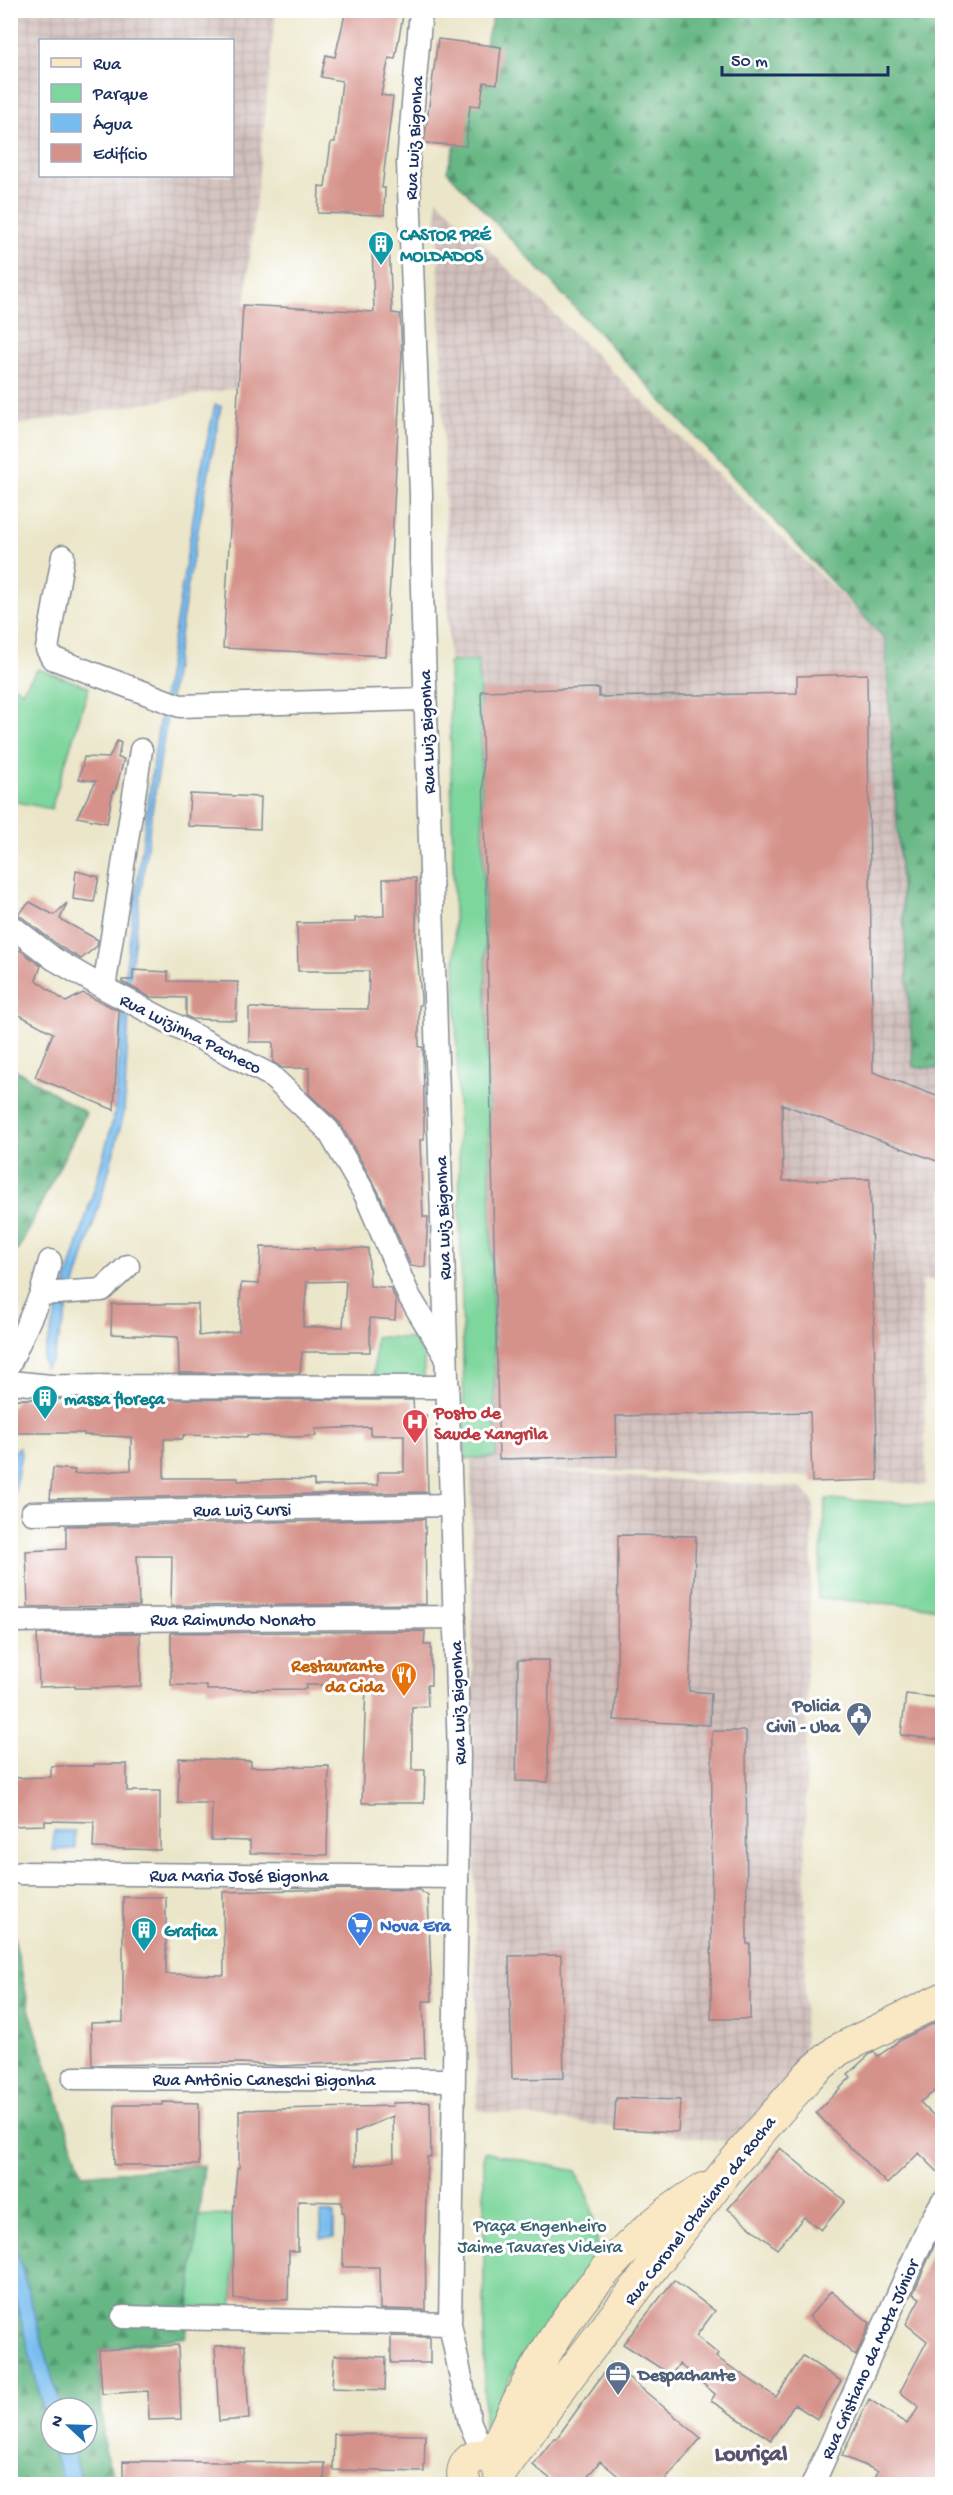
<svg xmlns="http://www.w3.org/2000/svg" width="953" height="2495" font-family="'Gochi Hand',sans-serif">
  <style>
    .industrial { fill: url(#industrial-grid); fill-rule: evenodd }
    .green { fill: #7dd69c; stroke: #4c827d; stroke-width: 1.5 }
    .forest { fill: url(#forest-firs); stroke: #407371; stroke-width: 1.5; fill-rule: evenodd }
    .water { fill: #78bdef; stroke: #4a76a6; stroke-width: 1.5 }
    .building { fill: #d5928a; fill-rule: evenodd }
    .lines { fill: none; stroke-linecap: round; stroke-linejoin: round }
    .street-casing { stroke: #838a94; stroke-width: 25 }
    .secondary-casing { stroke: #838a94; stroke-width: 34 }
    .street { stroke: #fff; stroke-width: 22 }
    .secondary { stroke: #fae7c3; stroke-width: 32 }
    .labels { text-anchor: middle; stroke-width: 6; stroke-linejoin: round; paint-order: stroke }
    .street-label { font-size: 18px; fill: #1b2f5e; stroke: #fff }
    .culture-label { font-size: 18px; font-weight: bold; fill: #0d838f; stroke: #fff; text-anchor: start }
    .health-label { font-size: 18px; font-weight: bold; fill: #be3a42; stroke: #fff; text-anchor: start }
    .food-label { font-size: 18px; font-weight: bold; fill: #c56008; stroke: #fff; text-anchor: end }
    .service-label { font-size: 18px; font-weight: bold; fill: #4e5e75; stroke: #fff; text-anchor: end }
    .shop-label { font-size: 18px; font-weight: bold; fill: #366cbe; stroke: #fff; text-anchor: start }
    .park-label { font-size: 18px; fill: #386171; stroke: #fff }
    .district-label { font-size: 24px; font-weight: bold; fill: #5c526d; stroke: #fff }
  </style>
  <defs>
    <pattern id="industrial-grid" width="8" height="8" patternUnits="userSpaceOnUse" patternTransform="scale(1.5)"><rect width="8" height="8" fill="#d1c0bc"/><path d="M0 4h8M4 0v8" fill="none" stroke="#b3a5a4"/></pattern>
    <pattern id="forest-firs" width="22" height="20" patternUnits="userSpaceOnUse" patternTransform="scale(1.5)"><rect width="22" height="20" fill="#66b784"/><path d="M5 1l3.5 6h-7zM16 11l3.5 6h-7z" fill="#53956f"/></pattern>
  </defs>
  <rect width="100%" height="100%" fill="#fff"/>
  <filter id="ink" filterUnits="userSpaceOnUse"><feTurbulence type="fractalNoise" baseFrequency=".0167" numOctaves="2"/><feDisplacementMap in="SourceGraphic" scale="12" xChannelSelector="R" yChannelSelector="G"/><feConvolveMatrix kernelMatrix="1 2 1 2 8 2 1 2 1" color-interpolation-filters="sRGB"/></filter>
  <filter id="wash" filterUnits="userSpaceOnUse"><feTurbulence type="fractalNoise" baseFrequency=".008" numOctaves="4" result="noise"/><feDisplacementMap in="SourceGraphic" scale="24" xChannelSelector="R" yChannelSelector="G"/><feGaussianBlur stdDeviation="1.35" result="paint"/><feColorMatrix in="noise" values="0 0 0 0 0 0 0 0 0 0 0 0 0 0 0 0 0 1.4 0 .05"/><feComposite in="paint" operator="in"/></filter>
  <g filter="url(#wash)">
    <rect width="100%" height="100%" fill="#ebe6c9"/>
    <!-- industrial -->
    <path class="industrial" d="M11 11H276L236 388 11 426ZM40 40H232V176H40Z
      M437 199 885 639 913 1067 942 1069V1280H922L926 1486 878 1480 839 1481 816 1477 497 1468 802 1488 814 1503 807 1658 804 2057 803 2067 731 2142 477 2110 471 1467Z"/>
    <!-- green -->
    <path class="green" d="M479 660 496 1457 465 1459 449 662Z
      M38 669 89 687 51 809 11 801V684L22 691Z
      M375 1337 413 1338 424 1355V1383L374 1382Z
      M826 1499 942 1505V1608L817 1598Z
      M484 2152 576 2171 591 2205 599 2251 519 2361 484 2429Z
      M233 2215V2306L185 2307 184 2216Z"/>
    <!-- forest -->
    <path class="forest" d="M495 11H942V1069L913 1067 885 639 447 171Z
      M11 1067 86 1113 18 1250 11 1252Z
      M10 1918 30 2012 82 2175 204 2165 186 2337 99 2350 104 2450 117 2484H11ZM51 2408H87V2444H51Z"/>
    <!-- water -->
    <path class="water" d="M215 405 221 406 188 584 150 824 131 967 124 1113 106 1182 52 1361 44 1368 43 1358 97 1180 115 1112 126 966 157 736 202 465Z
      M19 1447 21 1454 11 1510V1460L13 1453Z
      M54 1831H75V1849L53 1850Z
      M321 2213H334V2238H321Z
      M11 2230 61 2408H51V2439L11 2281Z
      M52 2444H71L83 2484H63Z"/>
    <g id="blocks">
      <!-- building -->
      <path class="building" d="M346 10H404L395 59 389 58 381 95 393 97 382 188H385L384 215 318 213 319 186 325 187 331 142H335L342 81 321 77 326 55 335 57Z
        M438 39 501 47 497 84 484 82 480 106 470 105 466 146 424 143Z
        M372 242H389L392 313 400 314 402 352 386 656 223 648 243 305 374 312Z
        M867 674 873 1072 942 1098V1163L782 1104 783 1181 870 1179 878 1480 812 1482 810 1412 616 1416 617 1456 499 1459 481 691 599 688V697L797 693V676Z
        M117 741 121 743 118 758 124 759 115 792 113 791 107 823 77 817 96 781 79 779 84 757 109 758Z
        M190 794 261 797 260 829 188 826Z
        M76 871 99 877 94 902 73 899Z
        M416 878V942L421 997V1005H419V1047H423L424 1102V1140H420L423 1217H428L425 1267 411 1266 378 1191 340 1123 309 1094V1068H282L273 1062V1042H249V1008L368 1009 369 971H298L297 923 355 922V918L384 916 383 879Z
        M30 902 54 915 67 903 60 919 98 940 97 946 81 959 62 948 18 914Z
        M20 950 41 966 36 980 66 1002 83 993 119 1011 114 1110 35 1077 53 1033 10 1010V960Z
        M133 970 168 972V981L238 982 236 1020 192 1019 186 1016V998L150 997 122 982V980H133Z
        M261 1247 314 1248V1250L368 1248 370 1286 391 1288 396 1301 395 1320 370 1318V1352H302L300 1373H179L178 1337 111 1334 112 1304H198L199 1336 239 1331 241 1283 259 1284ZM346 1281 343 1327H303L307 1282Z
        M17 1399 413 1400 414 1415H426L428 1492 50 1499 53 1468 75 1470 74 1474 131 1470V1437L84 1435V1433H10V1409ZM370 1427V1435H404V1472H378V1485L314 1486V1480L283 1479 238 1481V1478H164V1439H183V1435L247 1437V1435L294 1437 316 1436 315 1429Z
        M425 1519 426 1604 171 1606 172 1556H137L139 1606 28 1607 26 1551 66 1549V1526Z
        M618 1535 696 1536 689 1691 711 1693 710 1725 614 1720 617 1687Z
        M425 1631 424 1645H431V1685H427L428 1706 412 1707V1770H425L424 1803H362L366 1684 306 1685V1689L207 1690V1686L171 1685V1633Z
        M140 1633 141 1686 98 1688H75V1686L39 1687 37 1634Z
        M518 1660H549L548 1782 516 1781Z
        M906 1694 942 1698V1740L901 1735Z
        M712 1731H746L747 1944H750V2019H711Z
        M179 1758 251 1761V1767L329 1766 327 1855 250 1853V1841L211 1840 212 1803H178Z
        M94 1764H127V1791H160V1850L93 1848 94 1822 45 1821V1825L12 1826 10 1778 51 1777V1766H94Z
        M335 1889 419 1890 428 1896 432 2001H423L425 2058 282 2066 241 2063 92 2065 91 2023 123 2022V1897H166V1974L224 1975 223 1892Z
        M561 1955 564 2078 512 2079 509 1956Z
        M942 2019V2086L920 2102 942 2124V2176L919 2153 887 2184 816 2113 851 2077 848 2074 870 2054 874 2052 878 2056 902 2039Z
        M616 2098 680 2100 678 2132 614 2129Z
        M163 2102 199 2103V2165H114L115 2105H163Z
        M430 2102 431 2157H427L425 2235 426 2310 380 2309 379 2267H343L344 2212H342V2202L298 2201V2251H289L288 2300 234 2299 233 2215 237 2168H239V2110L393 2106V2103ZM393 2116 394 2161 355 2166V2132Z
        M780 2148 845 2201 821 2230 804 2217 777 2249 728 2209Z
        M942 2228V2466L934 2484H872L878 2471 842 2456 869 2399 907 2424 919 2407 900 2392 927 2341 906 2324 920 2298 913 2294Z
        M674 2280 715 2311 696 2336 718 2354 716 2357 776 2397 803 2356 841 2381 817 2419 794 2404 771 2440 711 2401 715 2394 679 2364 671 2375 623 2344Z
        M831 2291 870 2323 856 2356 809 2317Z
        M391 2336 430 2337V2363H391Z
        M178 2345 181 2419 149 2420 148 2391 102 2394 99 2350Z
        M245 2345 249 2419 219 2421 215 2346Z
        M334 2355 386 2357 385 2390 332 2388Z
        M611 2363 701 2438 662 2484H628L600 2461 582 2484H557L533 2465 554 2438 556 2439Z
        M334 2434 425 2435 424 2472 333 2470Z
        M123 2461 325 2463 324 2484 123 2482Z"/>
    </g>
  </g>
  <g filter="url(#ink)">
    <use href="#blocks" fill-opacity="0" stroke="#838a94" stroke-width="1.5"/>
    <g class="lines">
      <defs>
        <path id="street" d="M421 10 408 163 421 494V557L459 1755 450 2324 470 2423 484 2455
          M63 556 47 649 52 658 180 706 423 699 426 708
          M10 925 54 959 104 988 270 1075 328 1130 366 1196 409 1296 445 1355
          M104 988 141 750
          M41 1294 102 1290 128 1266
          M10 1363 41 1294 50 1261
          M10 1382 51 1386 448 1387
          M32 1513 451 1505
          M12 1621 455 1617
          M21 1873 457 1877
          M74 2078 454 2080
          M123 2317 450 2324
          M813 2484 930 2223 942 2202"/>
        <path id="secondary" d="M492 2458C537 2352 602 2249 703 2189
          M501 2472 571 2373 728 2169 809 2075 838 2050 942 1999
          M465 2484C454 2454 496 2443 500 2475"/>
      </defs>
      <!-- street casing -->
      <use href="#street" class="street-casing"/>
      <!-- secondary casing -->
      <use href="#secondary" class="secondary-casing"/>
      <!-- street -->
      <use href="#street" class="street"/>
      <!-- secondary -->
      <use href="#secondary" class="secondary"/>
    </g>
  </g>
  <!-- icons -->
  <defs>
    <symbol id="building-pin" viewBox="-11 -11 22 30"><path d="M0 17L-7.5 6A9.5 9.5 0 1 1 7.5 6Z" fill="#0f9aa8" stroke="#fff"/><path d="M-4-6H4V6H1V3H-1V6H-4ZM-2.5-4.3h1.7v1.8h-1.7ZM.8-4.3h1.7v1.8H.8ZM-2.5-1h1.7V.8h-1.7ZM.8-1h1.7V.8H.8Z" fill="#fff"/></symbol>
    <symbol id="hospital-pin" viewBox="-11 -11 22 30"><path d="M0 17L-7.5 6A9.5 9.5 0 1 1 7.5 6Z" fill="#e0444e" stroke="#fff"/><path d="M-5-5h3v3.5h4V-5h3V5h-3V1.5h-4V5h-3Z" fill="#fff"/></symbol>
    <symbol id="restaurant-pin" viewBox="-11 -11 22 30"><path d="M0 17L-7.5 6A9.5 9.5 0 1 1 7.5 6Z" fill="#e8710a" stroke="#fff"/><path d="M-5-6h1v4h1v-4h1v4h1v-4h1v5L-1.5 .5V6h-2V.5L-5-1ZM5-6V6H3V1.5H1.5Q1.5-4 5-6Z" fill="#fff"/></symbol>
    <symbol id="civic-pin" viewBox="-11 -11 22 30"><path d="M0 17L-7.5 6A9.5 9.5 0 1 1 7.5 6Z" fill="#5c6f8a" stroke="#fff"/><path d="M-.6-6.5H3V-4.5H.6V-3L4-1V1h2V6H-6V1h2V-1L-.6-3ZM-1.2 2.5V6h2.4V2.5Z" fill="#fff"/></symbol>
    <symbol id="supermarket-pin" viewBox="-11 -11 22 30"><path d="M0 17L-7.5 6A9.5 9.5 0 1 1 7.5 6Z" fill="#3f7fe0" stroke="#fff"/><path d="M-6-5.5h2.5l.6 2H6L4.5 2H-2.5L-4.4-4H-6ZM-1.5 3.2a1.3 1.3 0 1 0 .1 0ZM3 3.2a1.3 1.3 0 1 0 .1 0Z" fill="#fff"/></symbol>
    <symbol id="office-pin" viewBox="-11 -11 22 30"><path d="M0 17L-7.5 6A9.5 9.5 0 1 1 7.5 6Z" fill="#5c6f8a" stroke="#fff"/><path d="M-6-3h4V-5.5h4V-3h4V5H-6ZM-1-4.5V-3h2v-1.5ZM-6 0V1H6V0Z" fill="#fff"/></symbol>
  </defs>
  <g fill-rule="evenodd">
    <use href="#building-pin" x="366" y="229" width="30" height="40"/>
    <use href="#building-pin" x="30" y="1383" width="30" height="40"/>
    <use href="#hospital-pin" x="400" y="1407" width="30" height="40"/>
    <use href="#restaurant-pin" x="389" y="1660" width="30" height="40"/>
    <use href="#civic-pin" x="844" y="1700" width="30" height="40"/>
    <use href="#supermarket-pin" x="345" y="1910" width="30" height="40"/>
    <use href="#building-pin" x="129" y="1915" width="30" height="40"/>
    <use href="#office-pin" x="603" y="2359" width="30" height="40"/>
  </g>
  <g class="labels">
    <!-- street labels -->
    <g class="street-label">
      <text transform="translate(413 138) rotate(-87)" y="6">Rua Luiz Bigonha</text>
      <text transform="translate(426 732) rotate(-92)" y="6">Rua Luiz Bigonha</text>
      <text transform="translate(191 1033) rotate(27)" y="6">Rua Luizinha Pacheco</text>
      <text transform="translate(442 1218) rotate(-92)" y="6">Rua Luiz Bigonha</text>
      <text transform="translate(242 1509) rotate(-1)" y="6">Rua Luiz Cursi</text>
      <text x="233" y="1625">Rua Raimundo Nonato</text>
      <text transform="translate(457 1703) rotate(-92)" y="6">Rua Luiz Bigonha</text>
      <text x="239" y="1881">Rua Maria José Bigonha</text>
      <text x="264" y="2085">Rua Antônio Caneschi Bigonha</text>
      <text transform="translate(699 2210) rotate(-52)" y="6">Rua Coronel Otaviano da Rocha</text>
      <text transform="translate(869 2359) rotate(-66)" y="6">Rua Cristiano da Mota Júnior</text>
    </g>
    <!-- culture labels -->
    <g class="culture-label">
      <text x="400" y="240">CASTOR PRÉ<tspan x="400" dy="21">MOLDADOS</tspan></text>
      <text x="64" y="1404">massa floreça</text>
      <text x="164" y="1936">Grafica</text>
    </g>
    <!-- health labels -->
    <g class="health-label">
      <text x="434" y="1418">Posto de<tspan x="434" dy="21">Saude Xangrila</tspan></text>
    </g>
    <!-- food labels -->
    <g class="food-label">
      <text x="384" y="1671">Restaurante<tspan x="384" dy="21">da Cida</tspan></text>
    </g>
    <!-- service labels -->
    <g class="service-label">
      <text x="840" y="1711">Policia<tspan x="840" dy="21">Civil - Uba</tspan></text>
      <text x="638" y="2380" text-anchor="start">Despachante</text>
    </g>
    <!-- shop labels -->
    <g class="shop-label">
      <text x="380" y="1931">Nova Era</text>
    </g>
    <!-- park labels -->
    <g class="park-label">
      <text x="540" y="2231">Praça Engenheiro<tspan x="540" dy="21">Jaime Tavares Videira</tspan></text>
    </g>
    <!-- district labels -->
    <g class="district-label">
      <text x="751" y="2460">Louriçal</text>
    </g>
  </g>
  <!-- margin -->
  <rect width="953" height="2495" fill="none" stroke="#fff" stroke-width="36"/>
  <!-- legend -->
  <rect x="39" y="39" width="195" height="138" fill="#ffffff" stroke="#a4acbf" stroke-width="1.5"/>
  <rect x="51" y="58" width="30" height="9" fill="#fae7c3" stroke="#a4acbf" stroke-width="1.5"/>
  <text x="93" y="69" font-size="18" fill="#1b2f5e">Rua</text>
  <rect x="51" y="84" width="30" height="18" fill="#7dd69c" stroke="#a4acbf" stroke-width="1.5"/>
  <text x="93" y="99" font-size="18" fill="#1b2f5e">Parque</text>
  <rect x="51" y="114" width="30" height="18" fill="#78bdef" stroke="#a4acbf" stroke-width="1.5"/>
  <text x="93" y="129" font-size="18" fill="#1b2f5e">Água</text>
  <rect x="51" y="144" width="30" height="18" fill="#d5928a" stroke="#a4acbf" stroke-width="1.5"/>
  <text x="93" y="159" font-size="18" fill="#1b2f5e">Edifício</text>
  <!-- north arrow -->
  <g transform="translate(69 2426) rotate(292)"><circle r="28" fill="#ffffff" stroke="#a4acbf" stroke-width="1.5"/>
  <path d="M0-4.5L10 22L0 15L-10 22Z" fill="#1f6fb2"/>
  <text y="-9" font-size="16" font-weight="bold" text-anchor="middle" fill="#1b2f5e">N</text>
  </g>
  <!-- scale -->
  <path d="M722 66v9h166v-9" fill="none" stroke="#1b2f5e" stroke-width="3"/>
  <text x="731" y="66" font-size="18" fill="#1b2f5e" stroke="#ffffff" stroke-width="4.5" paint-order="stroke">50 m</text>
</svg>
